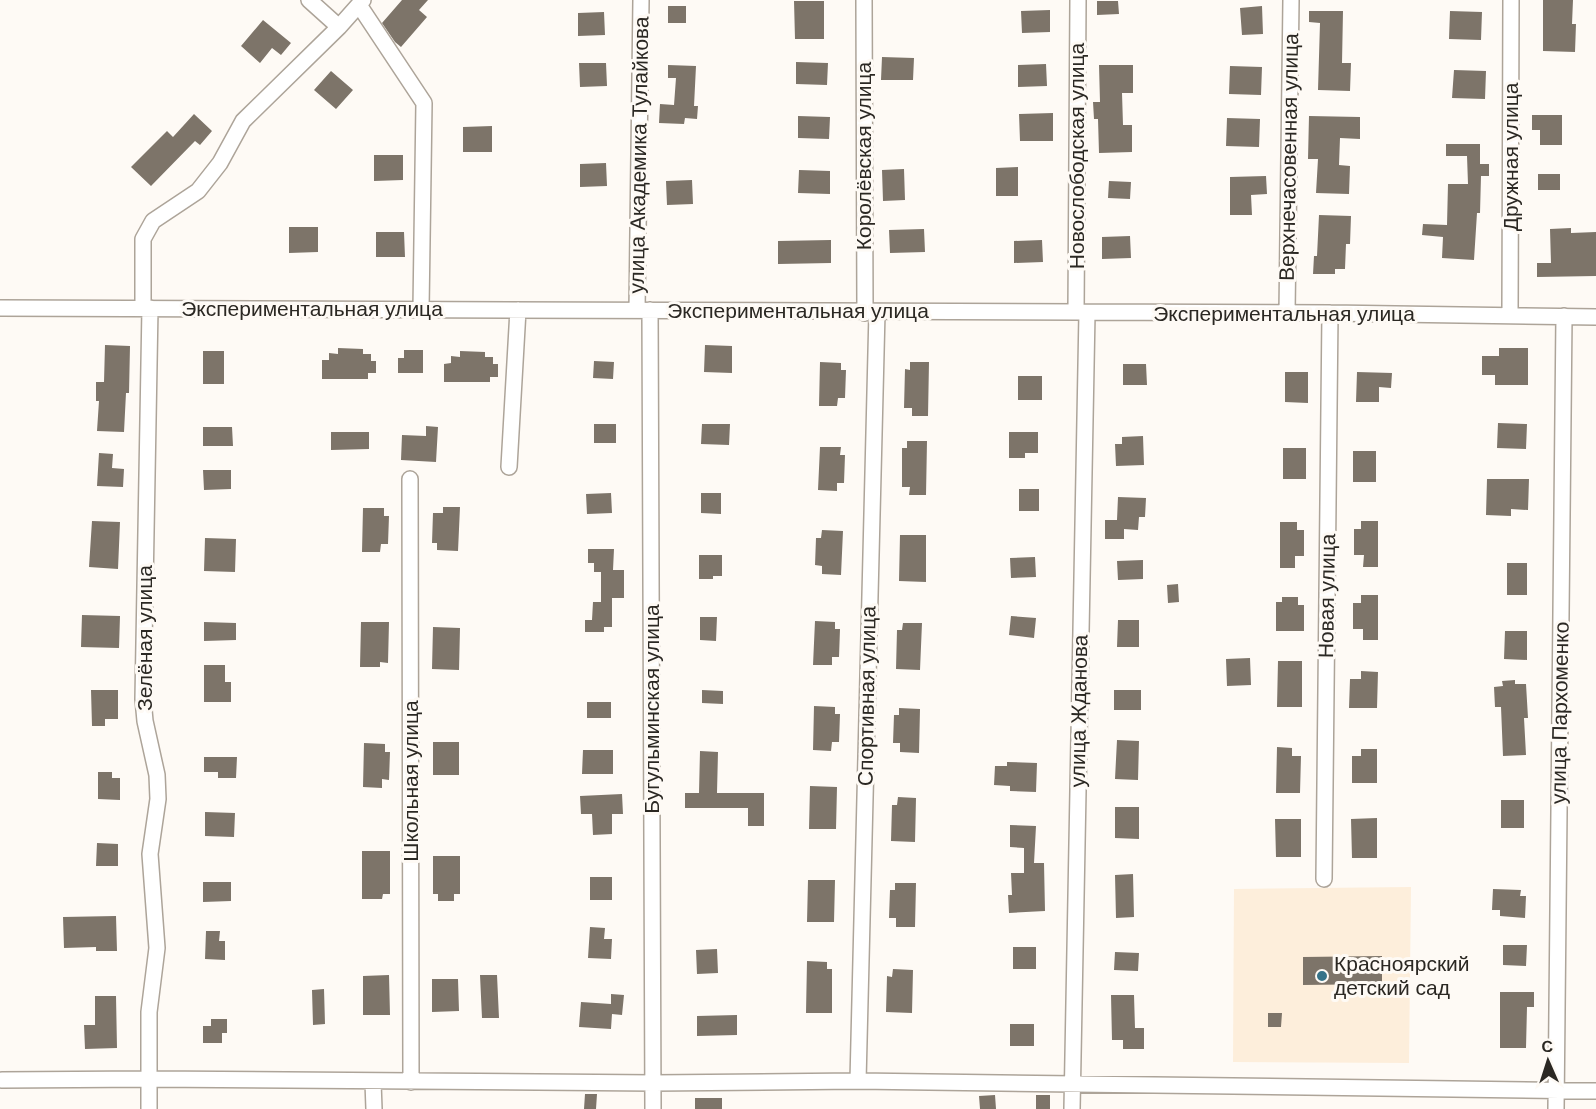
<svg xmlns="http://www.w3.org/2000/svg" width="1596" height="1109" font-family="Arial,sans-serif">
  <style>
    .built { fill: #fdeedb }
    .building { fill: #7d7469 }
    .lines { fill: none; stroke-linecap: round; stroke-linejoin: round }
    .minor-casing { stroke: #ada499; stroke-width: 18 }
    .minor { stroke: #fff; stroke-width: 15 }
    .poi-dot { fill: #367389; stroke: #fefaf5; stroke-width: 2 }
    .labels { text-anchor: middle; stroke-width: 6; stroke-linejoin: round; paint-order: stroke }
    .street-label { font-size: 21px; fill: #2b2823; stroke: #fefaf5 }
    .poi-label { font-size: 21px; fill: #2b2823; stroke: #fefaf5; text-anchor: start }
  </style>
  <rect width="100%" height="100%" fill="#fefaf5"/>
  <!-- built -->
  <path class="built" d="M1411 887 1409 1063 1233 1062 1234 889Z"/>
  <!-- building -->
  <path class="building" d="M402 0H428L419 10 427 17 401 47 395 42 382 23Z
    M1543 0H1573L1572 24H1576L1575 52 1543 51Z
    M794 1H824V39H795Z
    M1097 1H1118L1119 14 1097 15Z
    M668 6H686V23H668Z
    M1262 6 1263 34 1242 35 1240 8Z
    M1050 10V32L1022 33 1021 11Z
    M1309 11H1343L1342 63H1351L1350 91 1318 90 1320 23 1309 22Z
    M1450 11 1482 12 1481 40 1449 39Z
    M604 12 605 35 578 36V13Z
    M263 20 291 43 281 55 272 48 260 63 241 46Z
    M882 57 914 58 913 80H881Z
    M796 62 828 63 827 85 796 84Z
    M579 63H606L607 86 580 87Z
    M1046 64 1047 86 1018 87V65Z
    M668 65 696 66 694 106H698L697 119 685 118 684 124 659 123 660 104 674 105 676 78H668Z
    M1099 65H1133V93H1122L1123 125H1132V152L1099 153 1098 119H1094L1093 102H1100Z
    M1230 66 1262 67 1261 95 1229 94Z
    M1454 70 1486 71 1485 99 1452 98Z
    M331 71 353 90 336 109 314 90Z
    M1053 113V141H1020L1019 114Z
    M194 114 212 131 200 145 195 141 151 186 131 167 167 131 173 137Z
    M1532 115H1562V145H1540V130H1532Z
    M798 116 830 117 829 139 798 138Z
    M1309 116 1360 117V139L1340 138 1339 165 1350 166 1349 194 1316 193 1318 159H1308Z
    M1227 118 1260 119 1259 147 1226 146Z
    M492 126V152H463V127Z
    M1446 144H1480V164H1489V176H1481L1480 213H1477L1474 260 1442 258 1443 237 1422 235 1423 224 1447 225 1448 184H1468L1467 156H1446Z
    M374 155H403V180L374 181Z
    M606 163 607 186 580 187V164Z
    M1018 167V196H996V168Z
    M904 169 905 200 883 201 882 170Z
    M799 170 830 171V194L798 193Z
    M1538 174H1560V190H1538Z
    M1266 176 1267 194 1251 195 1252 215H1230V177Z
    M692 180 693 204 667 205 666 181Z
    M1109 181 1131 182 1130 199 1108 198Z
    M1319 215 1351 216 1350 244H1346L1345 269H1335V274H1313L1314 256H1317Z
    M289 227H318V252L289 253Z
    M1571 228V233L1596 232V276L1537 277V263H1551L1550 229Z
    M924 229 925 252 890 253 889 230Z
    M376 232H404L405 257H376Z
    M1130 236 1131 258 1102 259V237Z
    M831 240V263L778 264V241Z
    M1042 240 1043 262 1014 263V241Z
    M105 345 130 346 129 393H126L124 432 97 431 99 401H96V382H104Z
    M705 345 732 346V373L704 372Z
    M338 348 363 349V354H371V361H376V373H368V379H322V360H329V353L338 354Z
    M1499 348H1528V385H1495V375H1482V356H1499Z
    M404 350H423V373H398V358H404Z
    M203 351H224V384H203Z
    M460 351 485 352V357H493V364H498V377H490V382H444V364L451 363V356L460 357Z
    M594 361 614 362 613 379 593 378Z
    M820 362 841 363V370H846L845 398H838L837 406H819Z
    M910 362H929L928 416H912V408H904L905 369 910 370Z
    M1123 364H1146L1147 385H1123Z
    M1285 372H1308V403L1285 402Z
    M1357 372 1392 373 1391 388 1379 387V402H1356Z
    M1018 376H1042V400H1018Z
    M1498 423 1527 424 1526 449 1497 448Z
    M594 424H616V443H594Z
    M702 424H730L729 445 701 444Z
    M426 426 438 427 436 462 401 460 402 435 426 436Z
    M203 427H232L233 446H203Z
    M331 432H369V449L331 450Z
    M1009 432H1038V453H1025V458H1009Z
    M1143 436 1144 465 1116 466 1115 444H1122V437Z
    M907 441H927L926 495H909L910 487H902V448H907Z
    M820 447H841L840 455H845L844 483H837V491L818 490Z
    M1283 448H1306V479H1283Z
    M1353 451H1376V482H1353Z
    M99 453 113 454 112 468 124 469 123 487 97 486Z
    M203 470H231V489L204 490Z
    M1487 479H1529L1528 510 1511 509V516L1486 515Z
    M1019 489H1039V511H1019Z
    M611 493 612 513 587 514 586 494Z
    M701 493H721V514L701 513Z
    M1118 497 1146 498 1145 517H1139L1138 530 1124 529V539H1105V520H1117Z
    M443 507H460L458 551 437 550V543H432L433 513H443Z
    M363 508H384V516H389L388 544H381L380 552H362Z
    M92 521 120 522 118 569 89 567Z
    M1361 521H1378V567H1363L1364 555H1354V529H1361Z
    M1280 522H1297V530H1304V556H1295V568H1280Z
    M822 530 843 531 841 575 822 574V566L815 565 816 538H821Z
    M900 535H926V582L899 581Z
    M205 538 236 539 235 572 204 571Z
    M588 549H614L613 570H624V598H612V627H604V632H585V620H592L593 602H601V572H594V563H588Z
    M699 555H722V576H713V579H699Z
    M1035 557 1036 577 1011 578 1010 558Z
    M1143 560V579L1118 580 1117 561Z
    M1507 563H1527V595H1507Z
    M1178 584 1179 602 1168 603 1167 585Z
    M1361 595H1378V640H1363V629H1353V603H1361Z
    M1282 597H1298V605H1304V631H1276V602H1282Z
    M82 615 120 616 119 648 81 647Z
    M1011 616 1036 618 1034 638 1009 635Z
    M700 617H717L716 641 700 640Z
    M1118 620H1139V647H1117Z
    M815 621 835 622V629H840L839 657H832V665H813Z
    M204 622 236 623V640L204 641Z
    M361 622H389L388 663 380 662V667H360Z
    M903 623H922L920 670 896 669 897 630H902Z
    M433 627 460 628 459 670 432 669Z
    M1505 631H1527V660L1504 659Z
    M1250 658 1251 685 1227 686 1226 659Z
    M1278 661H1302V707H1277Z
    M204 665H225V682H231V702H204Z
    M1361 671 1378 672 1377 708H1349L1350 679H1361Z
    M1515 680V684H1526L1528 718H1524L1526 755 1503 756 1501 707H1495L1494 687 1503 686 1502 681Z
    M91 690H118V719H105V726H92Z
    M702 690 723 691V704L702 703Z
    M1114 690H1141V710H1114Z
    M587 702H611V718H587Z
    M814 706 835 707V714H840L839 742H832L831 751 813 750Z
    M899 708 920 709 919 753 900 752V743H893L894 715H899Z
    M1117 740 1139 741 1138 780 1115 779Z
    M433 742H459V775H433Z
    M364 743 385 744V752H390L389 780 382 779V788L363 787Z
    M1277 747 1292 748V756H1301L1300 793H1276Z
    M1361 749H1377V783H1352V756H1361Z
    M583 750H613V774H582Z
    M700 751 718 752 717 793H764V826H748V808H685V793H699Z
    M204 757H237L236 778H218V772H204Z
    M1007 762 1037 763 1036 792 1010 791V786L994 785 995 766H1007Z
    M98 772H112V778H120V800L98 799Z
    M810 786 837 787 836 829H809Z
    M622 794 623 814H612V834L593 835 592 814H581L580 796Z
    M898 797 916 798 915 842 891 841 892 805H897Z
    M1501 800H1524V828H1501Z
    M1115 807H1139V839L1115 838Z
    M205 812 235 813 234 837 205 836Z
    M1377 818V858H1352L1351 819Z
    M1275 819H1301V857H1276Z
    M1010 825 1036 826 1034 863H1044L1045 911 1009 913 1008 895H1012L1011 873H1024V848L1010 847Z
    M97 843 118 844V866H96Z
    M362 851H390V894H383L382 899H362Z
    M433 856H460V894H454V901H438V894H433Z
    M1133 874 1134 917 1116 918 1115 875Z
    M590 877H612V900H590Z
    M808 880H835L834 922H807Z
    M203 882H231V901L203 902Z
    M895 883H916L915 927H896V918H889L890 890H895Z
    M1493 889 1521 890 1520 896H1526L1525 918 1500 916V910H1492Z
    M116 916 117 951H96V947L64 948 63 917Z
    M590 927 605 928 604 939H612L611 959 588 958Z
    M206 931H220L219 941H225V960L205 959Z
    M1503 945H1527L1526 966 1503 965Z
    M1013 947H1036V969H1013Z
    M717 949 718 973 697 974 696 950Z
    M1115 952 1139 953 1138 971 1114 970Z
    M1382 956V984L1303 985V957Z
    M807 961 827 962V969H832V1013H806Z
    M893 969 913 970 912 1013 886 1012 887 976 892 977Z
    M389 975 390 1015H363V976Z
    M480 975H497L499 1018H482Z
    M432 979H458L459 1011 432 1012Z
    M324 989 325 1024 313 1025 312 990Z
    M1500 992H1534V1007H1527L1526 1048H1500Z
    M611 994 624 995 622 1015 612 1014 611 1029 579 1027 581 1002 611 1004Z
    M1111 995H1134L1135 1028H1144V1049H1123V1040H1112Z
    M95 996H116L117 1048 85 1049 84 1025H95Z
    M1268 1013H1282L1281 1027H1268Z
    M737 1015V1035L697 1036V1016Z
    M211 1019H227V1033H222V1043H203V1026H211Z
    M1010 1024H1034V1046H1010Z
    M585 1094H597L596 1109H584Z
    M995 1095 996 1109H980L979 1096Z
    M1036 1095H1050V1109H1036Z
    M695 1098H722V1109H695Z"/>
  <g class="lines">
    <defs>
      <path id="minor" d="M309 0 339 27
        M864 0 865 313
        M359 5 424 103 421 309
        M0 308 1330 313 1596 317
        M143 308V239L153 221 198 191 220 163 243 121 339 27 363 0
        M637 310 641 0
        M650 310 653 1109
        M1076 312 1078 0
        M1287 313 1291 0
        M1510 315 1511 0
        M509 467 518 310
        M410 479 411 1082
        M1324 879 1330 313
        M2 1080 149 1079 654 1083 858 1081 1596 1091
        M858 1081 877 312
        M373 1082 374 1109
        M149 1109V1012L157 948 150 854 158 799 157 775 145 721 143 699 150 308
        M1072 1109 1087 313
        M1556 1109 1564 316"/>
    </defs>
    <!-- minor casing -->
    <use href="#minor" class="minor-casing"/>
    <!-- minor -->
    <use href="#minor" class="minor"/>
  </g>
  <!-- markers -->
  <circle class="poi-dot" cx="1322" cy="976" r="6"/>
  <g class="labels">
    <!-- street labels -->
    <g class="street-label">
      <text transform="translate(639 155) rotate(-89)" y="7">улица Академика Тулайкова</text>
      <text transform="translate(864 156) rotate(-90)" y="7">Королёвская улица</text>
      <text transform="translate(1077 156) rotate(-90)" y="7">Новослободская улица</text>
      <text transform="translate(1289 157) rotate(-89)" y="7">Верхнечасовенная улица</text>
      <text transform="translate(1511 157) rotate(-90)" y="7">Дружная улица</text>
      <text x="312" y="316">Экспериментальная улица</text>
      <text x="798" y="318">Экспериментальная улица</text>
      <text x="1284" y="321">Экспериментальная улица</text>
      <text transform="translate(1327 596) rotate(-89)" y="7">Новая улица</text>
      <text transform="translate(145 638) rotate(-90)" y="7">Зелёная улица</text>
      <text transform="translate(867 696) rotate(-89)" y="7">Спортивная улица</text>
      <text transform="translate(652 709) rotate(-90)" y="7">Бугульминская улица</text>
      <text transform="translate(1079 711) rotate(-89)" y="7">улица Жданова</text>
      <text transform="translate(1560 713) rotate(-89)" y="7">улица Пархоменко</text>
      <text transform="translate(411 781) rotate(-90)" y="7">Школьная улица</text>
    </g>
    <!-- poi labels -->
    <g class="poi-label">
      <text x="1334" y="971">Красноярский<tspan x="1334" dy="24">детский сад</tspan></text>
    </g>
  </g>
  <!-- north arrow -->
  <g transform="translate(1548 1061) rotate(357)" stroke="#fefaf5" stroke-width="4.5" paint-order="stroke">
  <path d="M0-4.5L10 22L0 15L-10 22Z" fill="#2b2823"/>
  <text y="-9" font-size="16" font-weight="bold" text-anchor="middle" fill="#2b2823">С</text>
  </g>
</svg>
